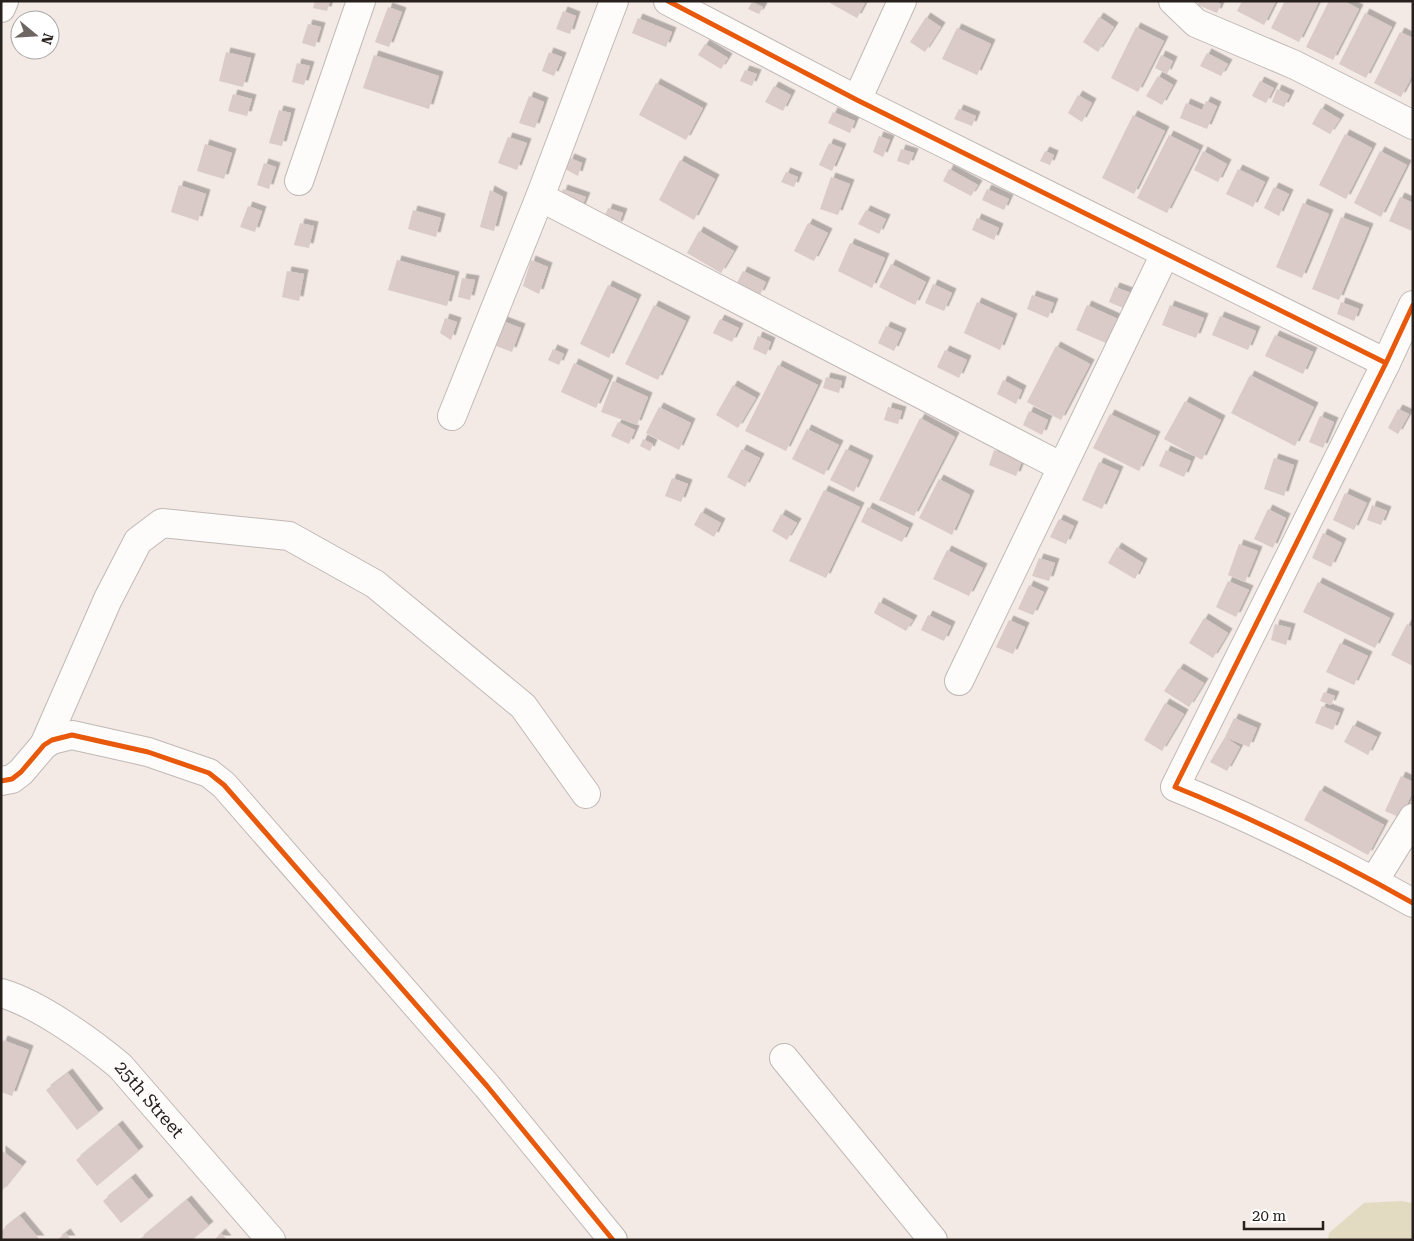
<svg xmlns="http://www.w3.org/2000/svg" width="1414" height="1241" font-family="'Roboto Serif',serif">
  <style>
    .green { fill: #e3dac2 }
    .building { fill: #dacac8; filter: url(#shadow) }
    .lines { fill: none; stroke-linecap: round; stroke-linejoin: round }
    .minor-casing { stroke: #c0b9b6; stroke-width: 30 }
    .minor { stroke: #fdfcfb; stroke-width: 28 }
    .cycleway-casing { stroke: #fff; stroke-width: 8 }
    .cycleway { stroke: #e8590c; stroke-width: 5 }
    .labels { text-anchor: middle; stroke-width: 5; stroke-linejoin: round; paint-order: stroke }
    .street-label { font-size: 18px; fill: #27201d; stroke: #fff }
  </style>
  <defs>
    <filter id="shadow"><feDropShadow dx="4.5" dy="-4.5" stdDeviation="0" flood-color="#0004"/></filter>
  </defs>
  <rect width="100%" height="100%" fill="#f3e9e5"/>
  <!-- green -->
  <path class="green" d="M1401 1201 1413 1203V1240H1328L1329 1233 1364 1203Z"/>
  <!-- building -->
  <path class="building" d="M315 1H330L327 11 313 8Z
    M831 1H866L857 18 830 3Z
    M1199 1H1215L1221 4 1217 13 1198 5Z
    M1242 1H1276L1264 25 1237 11Z
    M1285 1H1319L1299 42 1271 28Z
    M1329 1H1344L1359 9 1333 60 1306 47Z
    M752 2 763 7 759 14 748 9Z
    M388 7 402 12 389 47 375 42Z
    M563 11 576 16 570 34 556 29Z
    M1365 13 1392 27 1366 78 1339 64Z
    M926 17 941 27 925 52 910 42Z
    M1099 17 1114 27 1098 52 1083 42Z
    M638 18 672 32 666 47 632 33Z
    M308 24 321 27 315 47 302 43Z
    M1136 27 1164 41 1138 92 1111 78Z
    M957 28 991 44 977 75 942 59Z
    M1400 32 1413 38V74L1401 97 1374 83Z
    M705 44 728 58 721 69 698 55Z
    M226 52 251 58 243 87 219 81Z
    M549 52 562 57 554 76 542 71Z
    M1207 53 1228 64 1221 76 1200 66Z
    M374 55 439 76 429 109 363 88Z
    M1161 55 1173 61 1167 74 1155 68Z
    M297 63 310 66 304 85 292 82Z
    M745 70 757 74 752 86 740 81Z
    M1158 76 1173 85 1162 105 1146 96Z
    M1260 81 1274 88 1266 103 1252 96Z
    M656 83 703 108 686 140 639 115Z
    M774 86 791 95 783 111 765 102Z
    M1277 89 1290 95 1284 107 1272 102Z
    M233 94 252 99 247 116 228 111Z
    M1078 95 1092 103 1082 122 1068 113Z
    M529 96 544 102 535 128 519 123Z
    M1206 101 1217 106 1207 129 1180 118 1186 103 1202 110Z
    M1321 108 1340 119 1330 134 1312 124Z
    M959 109 976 116 972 126 954 119Z
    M279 110 291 113 282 146 269 143Z
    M833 112 855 121 850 133 828 123Z
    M1133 115 1165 131 1134 194 1102 178Z
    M1345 134 1372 148 1346 199 1319 185Z
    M1169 135 1199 150 1167 213 1137 198Z
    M879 136 890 140 883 157 873 152Z
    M508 137 527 143 517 170 498 163Z
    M829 143 842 148 832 171 819 165Z
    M205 144 232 153 224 179 197 171Z
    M901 149 914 153 909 165 897 161Z
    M1045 151 1054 155 1050 165 1040 161Z
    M1203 151 1227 164 1218 182 1194 170Z
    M1380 151 1407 165 1381 217 1354 203Z
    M570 158 582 163 578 176 565 169Z
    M680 160 715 179 694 220 659 200Z
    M264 163 276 167 269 189 257 185Z
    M949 169 978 185 971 196 943 181Z
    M1238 169 1265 182 1253 207 1226 194Z
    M786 172 798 177 794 187 781 182Z
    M831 177 850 184 838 215 820 209Z
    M179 185 206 194 198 221 171 212Z
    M1274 187 1289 194 1279 216 1264 208Z
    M563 189 586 197 580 211 558 204Z
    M987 189 1009 199 1004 210 982 200Z
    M490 190 503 197 494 231 480 227Z
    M1400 197 1413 203 1412 231 1389 221Z
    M1303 203 1329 214 1302 278 1276 267Z
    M248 206 262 211 255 232 240 227Z
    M608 208 623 213 618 226 603 221Z
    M413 210 441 218 436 237 408 229Z
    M866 210 886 219 879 234 858 224Z
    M1341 217 1369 228 1339 300 1312 289Z
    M977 218 999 228 994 240 972 230Z
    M300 223 314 226 309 248 294 245Z
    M808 223 828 233 814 261 794 251Z
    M699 231 734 251 721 273 687 253Z
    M850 243 885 258 872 288 838 271Z
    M397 260 455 276 447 306 388 290Z
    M531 260 548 267 539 294 523 286Z
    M891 264 926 282 915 305 879 287Z
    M287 271 304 274 299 301 282 297Z
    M743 271 766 282 760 295 737 283Z
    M462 278 475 280 470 300 458 297Z
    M933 284 952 293 944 311 925 303Z
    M608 285 637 299 609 358 580 344Z
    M1115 287 1134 294 1128 310 1109 302Z
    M1032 295 1054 303 1048 318 1027 309Z
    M977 302 1013 318 1000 350 964 333Z
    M1341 302 1359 309 1354 321 1337 314Z
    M654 305 686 321 658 380 625 364Z
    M1087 305 1118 319 1108 344 1076 330Z
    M1170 305 1204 318 1196 338 1162 325Z
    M1220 316 1256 331 1248 350 1212 335Z
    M445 318 457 322 451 340 440 333Z
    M720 319 739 328 732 342 713 333Z
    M500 320 521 328 512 352 491 344Z
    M886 326 902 333 894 351 878 343Z
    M1275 335 1313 352 1303 374 1265 356Z
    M758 336 771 342 766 355 753 349Z
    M1056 346 1090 364 1061 420 1027 402Z
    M553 349 564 354 559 365 548 360Z
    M945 350 967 360 959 378 937 367Z
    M574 363 609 380 596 408 561 392Z
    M778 365 818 385 786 451 745 431Z
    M1250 375 1314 407 1295 446 1231 413Z
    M826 377 842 381 839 393 823 388Z
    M1003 380 1022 390 1016 404 997 394Z
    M613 381 648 397 637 425 601 412Z
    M733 385 756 398 738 428 716 415Z
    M1185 401 1221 420 1202 460 1164 439Z
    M659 407 691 423 679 450 646 433Z
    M888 407 902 411 898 424 884 420Z
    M1398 409 1409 414 1398 434 1388 428Z
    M1029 411 1048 420 1042 435 1023 425Z
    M1110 414 1156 436 1139 471 1093 448Z
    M1320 416 1334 422 1323 448 1309 442Z
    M920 418 955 437 914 516 879 500Z
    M618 422 635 430 629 444 611 436Z
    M807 429 839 445 824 475 792 459Z
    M643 439 653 444 650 451 640 446Z
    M742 449 760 458 745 487 727 477Z
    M846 449 869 460 854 492 830 480Z
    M994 450 1022 461 1016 476 989 465Z
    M1166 450 1191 461 1184 477 1159 466Z
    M1274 458 1294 465 1284 496 1264 489Z
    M1099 462 1119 471 1102 509 1082 500Z
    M672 478 688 484 681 502 665 496Z
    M939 479 970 495 952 535 919 518Z
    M824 490 860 507 826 578 789 561Z
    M1345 493 1367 503 1354 530 1333 520Z
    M1372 505 1387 511 1381 525 1367 520Z
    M868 507 909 528 902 542 861 522Z
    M1268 509 1286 518 1273 548 1254 539Z
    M701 512 721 523 714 537 694 525Z
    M781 514 797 523 787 540 772 531Z
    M1059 519 1074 526 1066 544 1050 537Z
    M1323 533 1342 543 1331 567 1312 558Z
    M1239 544 1258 551 1245 582 1228 575Z
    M1117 547 1143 563 1135 579 1108 563Z
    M947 550 983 568 969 596 933 579Z
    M1039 558 1055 563 1049 581 1032 576Z
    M1228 581 1249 590 1236 617 1216 607Z
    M1318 582 1390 618 1375 648 1303 612Z
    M1029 585 1044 592 1033 615 1018 609Z
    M879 602 913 620 906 631 874 613Z
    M928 615 951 626 944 641 921 630Z
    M1204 618 1228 633 1213 658 1189 643Z
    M1009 620 1025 627 1013 654 996 647Z
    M1275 624 1291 628 1286 645 1271 640Z
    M1407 624 1413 628V666L1391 655Z
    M1340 643 1368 656 1354 685 1326 672Z
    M1179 668 1204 683 1189 707 1164 691Z
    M1324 692 1335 696 1331 705 1320 701Z
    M1165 703 1184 714 1162 751 1144 740Z
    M1322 706 1340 713 1333 730 1315 723Z
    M1234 718 1257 728 1249 747 1225 737 1240 747 1227 771 1210 762 1225 737Z
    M1353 725 1377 737 1368 755 1344 742Z
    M1401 776 1413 782V791L1401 818 1385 811Z
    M1320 790 1384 825 1368 855 1304 820Z
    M3 1040 29 1050 12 1096 1 1092V1046Z
    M68 1073 99 1113 77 1130 46 1090Z
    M118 1125 139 1151 97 1186 76 1160Z
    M1 1150 22 1166 1 1192Z
    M131 1178 149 1200 121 1223 103 1201Z
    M187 1200 209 1226 192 1240H139Z
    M20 1216 40 1240H1V1231Z
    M66 1233 71 1240H57Z
    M221 1233 227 1240H214Z"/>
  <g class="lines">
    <defs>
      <g id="minor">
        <path d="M668 1 857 100 1386 363"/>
        <path d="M1173 1 1196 23 1295 65 1413 125"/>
        <path d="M1 8 4 1"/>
        <path d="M857 100 902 1"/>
        <path d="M299 181 361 1"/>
        <path d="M540 197 1062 467"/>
        <path d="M1413 305 1386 363 1175 787C1257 820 1336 860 1413 903"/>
        <path d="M452 416 540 197 614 1"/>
        <path d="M959 681 1165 254"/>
        <path d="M44 745 108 599 138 541 162 523 289 536 375 584 523 706 586 794"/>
        <path d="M1 781 12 779 21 772 44 745 52 740 72 735 148 752 209 773 224 785 487 1086 613 1240"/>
        <path d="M1374 881 1413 818"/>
        <path id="s1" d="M1 993C39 1004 90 1041 120 1066L271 1240"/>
        <path d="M784 1058 933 1240"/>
      </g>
    </defs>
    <!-- minor casing -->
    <use href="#minor" class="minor-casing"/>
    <!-- minor -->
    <use href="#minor" class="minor"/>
    <defs>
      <path id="cycleway" d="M668 1 857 100 1386 363
        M1413 305 1386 363 1175 787C1257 820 1336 860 1413 903
        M1 781 12 779 21 772 44 745 52 740 72 735 148 752 209 773 224 785 487 1086 613 1240"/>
    </defs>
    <!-- cycleway casing -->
    <use href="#cycleway" class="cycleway-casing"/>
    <!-- cycleway -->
    <use href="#cycleway" class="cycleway"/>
  </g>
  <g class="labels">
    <!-- street labels -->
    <g class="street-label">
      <text dy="6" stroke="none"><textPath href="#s1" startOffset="185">25th Street</textPath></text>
    </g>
  </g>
  <!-- border -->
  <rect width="1414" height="1241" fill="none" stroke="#27201d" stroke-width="5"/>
  <!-- north arrow -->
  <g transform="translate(35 35) rotate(108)"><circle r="24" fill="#ffffff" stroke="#a9a6a5"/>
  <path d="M0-4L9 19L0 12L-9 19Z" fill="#6e6663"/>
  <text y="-8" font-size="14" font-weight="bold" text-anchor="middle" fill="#27201d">N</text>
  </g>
  <!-- scale -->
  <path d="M1244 1221v8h79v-8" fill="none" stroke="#27201d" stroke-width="2.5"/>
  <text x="1252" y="1221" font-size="15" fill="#27201d" stroke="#ffffff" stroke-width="4" paint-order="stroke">20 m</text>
</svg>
